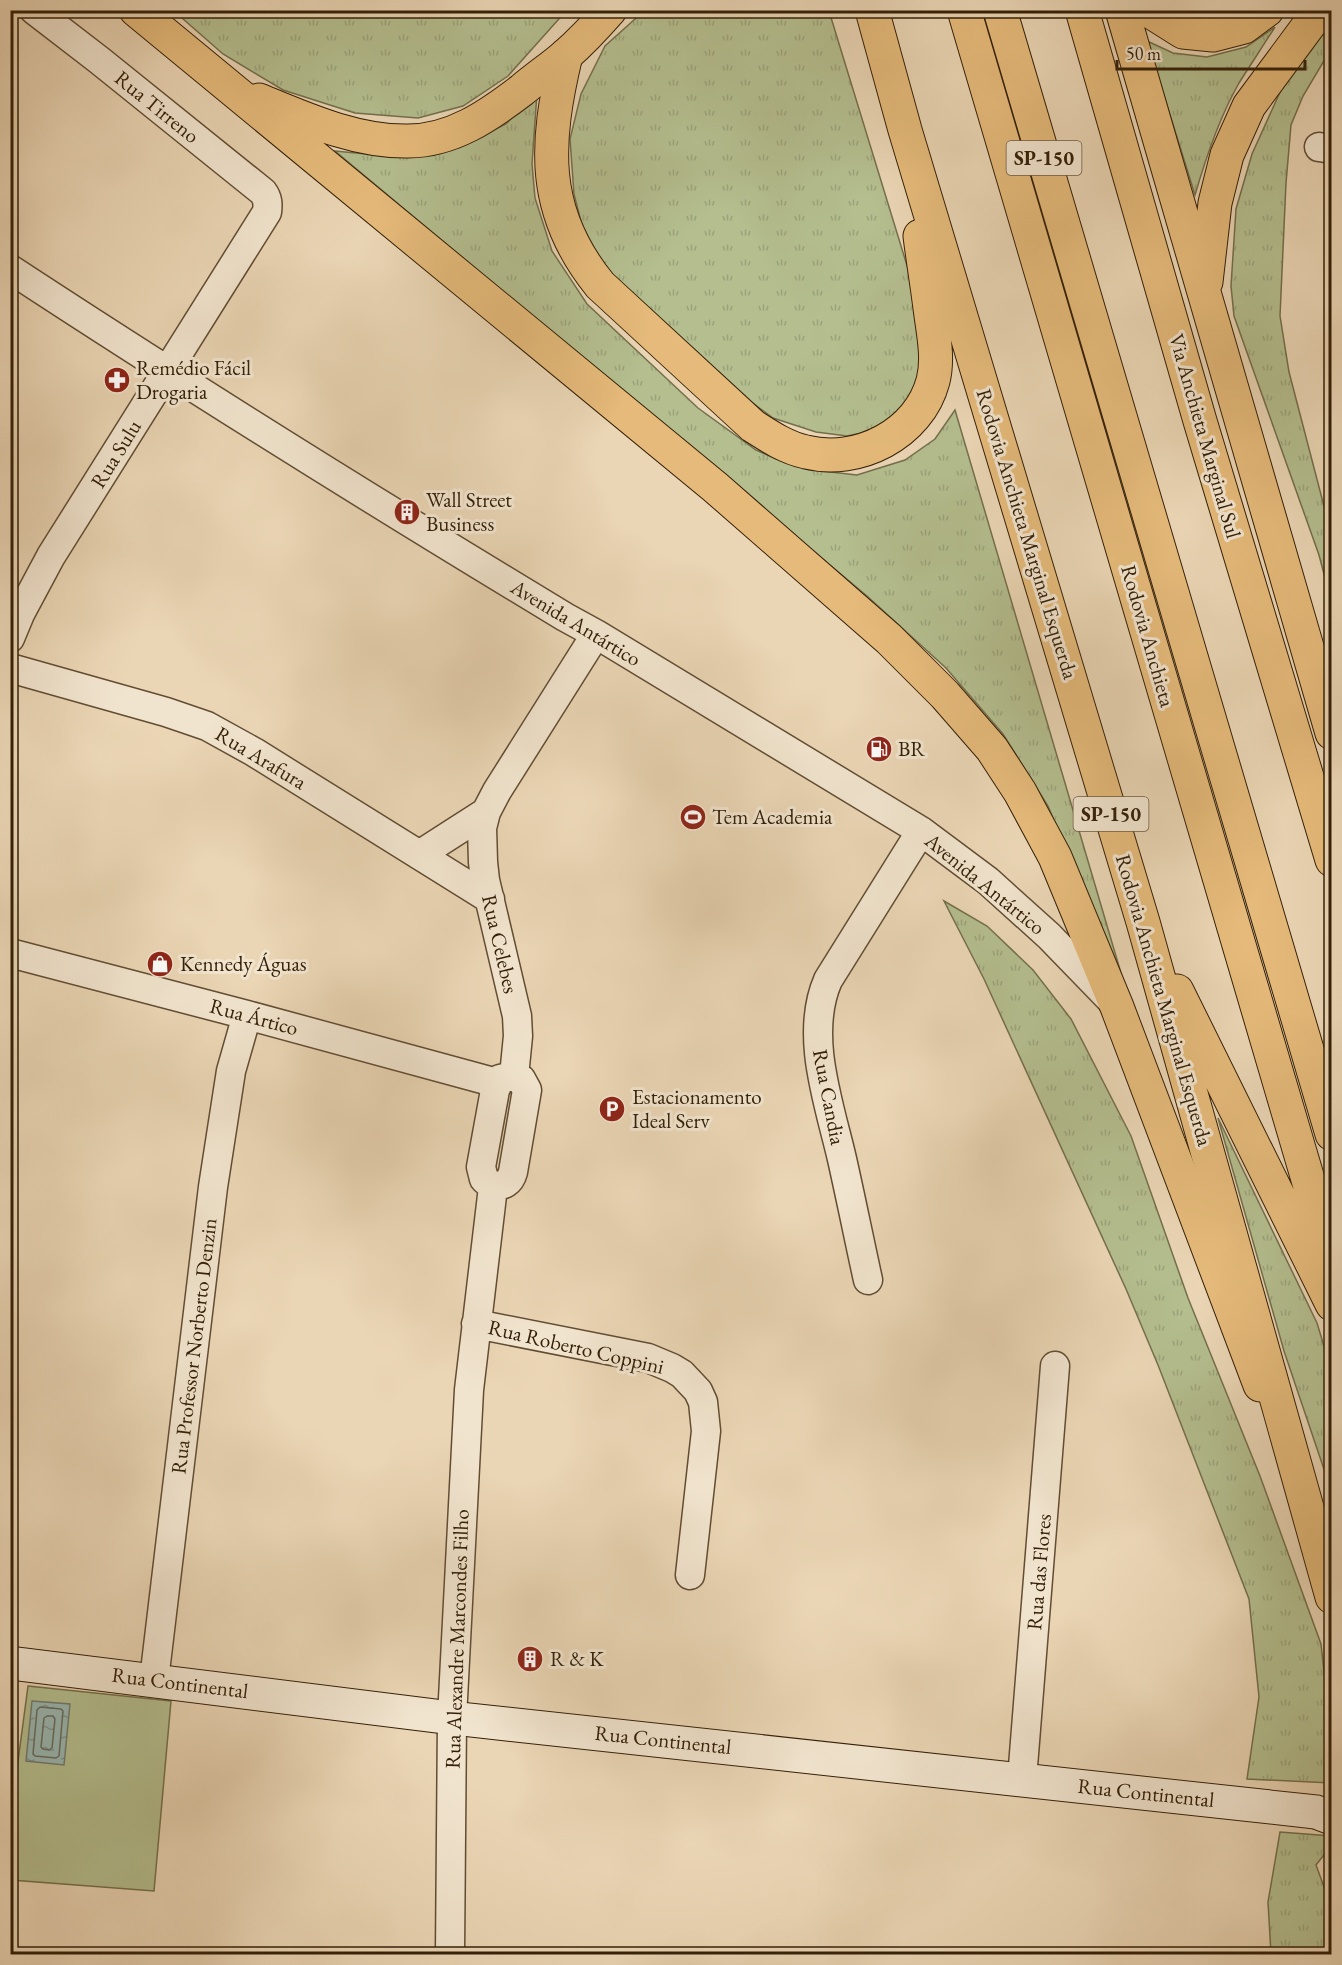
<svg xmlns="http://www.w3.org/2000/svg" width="1342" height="1965" font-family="'EB Garamond',serif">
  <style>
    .grass { fill: url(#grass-tufts); stroke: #746f4c; stroke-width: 1.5 }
    .park { fill: #b4be8f; stroke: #746f4c; stroke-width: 1.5 }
    .water { fill: url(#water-ripples); stroke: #717b6f; stroke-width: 1.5 }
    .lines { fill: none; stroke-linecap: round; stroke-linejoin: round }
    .shore { stroke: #666c5e; stroke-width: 1.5 }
    .street-casing { stroke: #624d33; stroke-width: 31 }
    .secondary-casing { stroke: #342008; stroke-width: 35 }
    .primary-casing { stroke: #342008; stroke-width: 35 }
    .highway-casing { stroke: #342008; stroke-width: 35 }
    .street { stroke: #f1e4ce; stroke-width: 28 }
    .secondary { stroke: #f1e4ce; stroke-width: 33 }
    .primary { stroke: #e5ba7a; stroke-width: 33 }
    .highway { stroke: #e5ba7a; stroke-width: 33 }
    .labels { text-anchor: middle; stroke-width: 6; stroke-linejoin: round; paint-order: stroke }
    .shield { fill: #f1e4ce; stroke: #6d5b43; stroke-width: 1.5 }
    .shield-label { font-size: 20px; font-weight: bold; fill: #342008 }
    .street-label { font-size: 21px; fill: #342008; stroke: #f1e4ce }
    .poi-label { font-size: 21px; fill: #342008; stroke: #f1e4ce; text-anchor: start }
  </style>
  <defs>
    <pattern id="grass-tufts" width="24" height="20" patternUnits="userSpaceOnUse" patternTransform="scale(1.5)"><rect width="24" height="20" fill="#b4be8f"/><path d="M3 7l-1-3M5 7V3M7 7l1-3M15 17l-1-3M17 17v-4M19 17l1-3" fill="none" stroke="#9ba37a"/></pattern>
    <pattern id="water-ripples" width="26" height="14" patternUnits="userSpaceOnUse" patternTransform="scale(1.5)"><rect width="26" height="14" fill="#99b8b3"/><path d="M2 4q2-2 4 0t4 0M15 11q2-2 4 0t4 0" fill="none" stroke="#7e9590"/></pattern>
  </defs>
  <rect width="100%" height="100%" fill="#ead5b4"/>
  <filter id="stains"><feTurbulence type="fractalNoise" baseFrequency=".00333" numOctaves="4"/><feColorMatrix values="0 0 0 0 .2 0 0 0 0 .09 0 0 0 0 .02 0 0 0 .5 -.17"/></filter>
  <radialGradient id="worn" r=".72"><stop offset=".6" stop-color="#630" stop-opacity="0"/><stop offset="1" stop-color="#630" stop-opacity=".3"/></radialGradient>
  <!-- grass -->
  <path class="grass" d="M174 11H566L508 76 463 106 418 118 355 113 283 90 223 54Z
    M644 11H829L920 308V386L881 429 847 436 816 432 773 418 731 387 621 285 586 241 574 194 570 139 581 94 605 46Z
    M1331 15V49L1303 96 1291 125 1286 183 1280 316 1289 372 1331 533V601L1319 555 1234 316 1231 286 1236 209 1252 154 1281 90Z
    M1275 27C1263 46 1251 64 1239 83 1219 118 1206 157 1195 195L1147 41 1173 53 1207 57 1246 47Z
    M537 93 532 164 535 198 552 251 587 304 698 408 756 450 776 459 813 470 857 475 905 460 935 439 955 410 1126 990 1048 806 1003 734 946 668 867 596 335 151 366 154H407L458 148 506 124Z
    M944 901 987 926 1033 970 1071 1019 1131 1136 1188 1298 1260 1476 1321 1644 1331 1737V1783L1247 1779 1259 1697 1249 1599 1158 1365 1126 1289 984 979Z
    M1218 1118 1317 1323 1331 1369V1490L1284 1351Z
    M1280 1832 1331 1836V1846L1316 1865 1331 1906V1954H1271L1268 1902Z"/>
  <!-- park -->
  <path class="park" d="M28 1686 171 1701 154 1891 11 1880V1814Z"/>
  <!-- water -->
  <path class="water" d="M32 1701 70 1704 64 1765 26 1761Z"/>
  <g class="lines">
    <!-- shore -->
    <path class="shore" d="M40 1707 61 1709 63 1711 59 1756 56 1758 35 1756 33 1754 37 1710Z
      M47 1716H53L55 1719 52 1748 49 1750 43 1749 41 1747 44 1718Z"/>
    <defs>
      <path id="street" d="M1319 147 1332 149
        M10 269C193 389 378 504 565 617L596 634 921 831 988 881 1049 936 1112 1001
        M10 638 20 614 51 556 267 212C268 204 268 199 263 192L99 60 34 10
        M10 668 166 712 207 726 254 752 490 899
        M419 855 486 812
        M10 953 247 1015 497 1083
        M514 1076 518 1036 517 1016 485 880 483 862 482 828 486 812 497 791 596 634
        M514 1076 521 1079 527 1090 513 1172C510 1183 504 1185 493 1187L484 1179 481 1167 495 1090 500 1079Z
        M868 1280C859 1239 851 1199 842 1159 829 1103 804 1035 828 980L921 831
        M476 1324 648 1358 672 1368 682 1374 698 1391 703 1402 706 1431 690 1575
        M154 1680 213 1187 231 1071 247 1015
        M1022 1779 1055 1366
        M450 1954 452 1718 469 1390 493 1187"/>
      <path id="secondary" d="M10 1663 452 1718 1316 1812 1332 1818"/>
      <path id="primary" d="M136 10 715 487 889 639 945 695 992 749 1020 792 1055 857 1117 1007 1260 1385
        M259 100C305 119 356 142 408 141 452 141 488 116 522 90 536 78 551 68 565 56 581 42 596 26 610 10"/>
      <path id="highway" d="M872 10 905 130 1143 922 1332 1597
        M964 10 1332 1261
        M1000 10 1332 1134
        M1082 10 1200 421 1332 860
        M1122 10 1332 733
        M1148 10 1183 32 1213 35 1244 27 1267 10
        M566 55C545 143 540 211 600 285L753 426C770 437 787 448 806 452 858 465 919 434 933 381 939 358 933 332 930 308 927 284 923 260 920 236
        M1206 282 1215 203 1227 155 1249 106 1320 10
        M1177 991 1332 1304"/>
    </defs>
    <!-- street casing -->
    <use href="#street" class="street-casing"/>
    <!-- secondary casing -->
    <use href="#secondary" class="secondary-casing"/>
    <!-- primary casing -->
    <use href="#primary" class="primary-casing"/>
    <!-- highway casing -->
    <use href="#highway" class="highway-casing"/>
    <!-- street -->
    <use href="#street" class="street"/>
    <!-- secondary -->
    <use href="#secondary" class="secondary"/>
    <!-- primary -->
    <use href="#primary" class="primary"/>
    <!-- highway -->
    <use href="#highway" class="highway"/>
  </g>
  <!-- icons -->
  <defs>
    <symbol id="pharmacy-disc" viewBox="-11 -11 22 22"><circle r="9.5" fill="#8f2418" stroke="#f1e4ce"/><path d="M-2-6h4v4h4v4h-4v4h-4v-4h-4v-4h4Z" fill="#fff"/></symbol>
    <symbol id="building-disc" viewBox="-11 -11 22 22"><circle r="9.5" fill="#8f2418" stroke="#f1e4ce"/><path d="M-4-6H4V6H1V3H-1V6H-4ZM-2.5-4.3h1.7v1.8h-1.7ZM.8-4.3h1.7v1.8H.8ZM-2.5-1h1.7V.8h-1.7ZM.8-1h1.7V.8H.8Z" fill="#fff"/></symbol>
    <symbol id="fuel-disc" viewBox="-11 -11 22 22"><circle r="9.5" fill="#8f2418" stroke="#f1e4ce"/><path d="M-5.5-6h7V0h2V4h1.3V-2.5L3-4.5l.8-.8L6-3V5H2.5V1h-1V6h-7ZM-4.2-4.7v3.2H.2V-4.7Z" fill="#fff"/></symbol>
    <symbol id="stadium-disc" viewBox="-11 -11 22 22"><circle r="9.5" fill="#8f2418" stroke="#f1e4ce"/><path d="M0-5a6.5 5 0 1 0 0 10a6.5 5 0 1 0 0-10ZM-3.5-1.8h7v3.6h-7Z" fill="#fff"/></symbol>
    <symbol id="shop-disc" viewBox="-11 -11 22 22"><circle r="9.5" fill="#8f2418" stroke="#f1e4ce"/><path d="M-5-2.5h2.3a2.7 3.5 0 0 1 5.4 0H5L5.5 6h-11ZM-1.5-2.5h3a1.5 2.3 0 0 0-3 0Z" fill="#fff"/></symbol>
    <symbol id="parking-disc" viewBox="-11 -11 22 22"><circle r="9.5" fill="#8f2418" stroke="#f1e4ce"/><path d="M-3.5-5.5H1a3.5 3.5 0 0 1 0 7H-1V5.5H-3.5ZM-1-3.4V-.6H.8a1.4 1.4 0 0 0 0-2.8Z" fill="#fff"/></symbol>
  </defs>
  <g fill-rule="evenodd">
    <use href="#pharmacy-disc" x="102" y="365" width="30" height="30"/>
    <use href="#building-disc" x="392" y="497" width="30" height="30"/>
    <use href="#fuel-disc" x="864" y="734" width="30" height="30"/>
    <use href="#stadium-disc" x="678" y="802" width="30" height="30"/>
    <use href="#shop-disc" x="145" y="949" width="30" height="30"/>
    <use href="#parking-disc" x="597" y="1094" width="30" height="30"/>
    <use href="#building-disc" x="515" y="1644" width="30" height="30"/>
  </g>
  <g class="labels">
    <!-- shield labels -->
    <g class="shield">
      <rect x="1006.5" y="141" width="75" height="34" rx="4.5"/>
      <rect x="1073.5" y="797" width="75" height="34" rx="4.5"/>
    </g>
    <g class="shield-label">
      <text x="1044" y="165">SP-150</text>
      <text x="1111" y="821">SP-150</text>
    </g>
    <!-- street labels -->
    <g class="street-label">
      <text transform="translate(157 107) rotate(39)" y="7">Rua Tirreno</text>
      <text transform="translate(1205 436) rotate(74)" y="7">Via Anchieta Marginal Sul</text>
      <text transform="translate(116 454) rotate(-58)" y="7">Rua Sulu</text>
      <text transform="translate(1027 534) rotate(73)" y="7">Rodovia Anchieta Marginal Esquerda</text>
      <text transform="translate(576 623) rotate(31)" y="7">Avenida Antártico</text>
      <text transform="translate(1148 636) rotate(74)" y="7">Rodovia Anchieta</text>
      <text transform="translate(261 758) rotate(31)" y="7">Rua Arafura</text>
      <text transform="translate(985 884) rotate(39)" y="7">Avenida Antártico</text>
      <text transform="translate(500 944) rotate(77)" y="7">Rua Celebes</text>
      <text transform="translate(1164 1000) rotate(74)" y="7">Rodovia Anchieta Marginal Esquerda</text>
      <text transform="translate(254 1017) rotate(15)" y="7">Rua Ártico</text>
      <text transform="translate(829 1097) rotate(79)" y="7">Rua Candia</text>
      <text transform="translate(194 1346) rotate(-83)" y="7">Rua Professor Norberto Denzin</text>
      <text transform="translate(576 1347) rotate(13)" y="7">Rua Roberto Coppini</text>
      <text transform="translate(1039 1572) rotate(-85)" y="7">Rua das Flores</text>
      <text transform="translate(457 1639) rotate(-88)" y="7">Rua Alexandre Marcondes Filho</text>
      <text transform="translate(180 1683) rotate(7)" y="7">Rua Continental</text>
      <text transform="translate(663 1740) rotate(6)" y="7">Rua Continental</text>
      <text transform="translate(1146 1793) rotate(6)" y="7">Rua Continental</text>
    </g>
    <!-- poi labels -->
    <g class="poi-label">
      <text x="136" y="375">Remédio Fácil<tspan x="136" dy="24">Drogaria</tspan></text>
      <text x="426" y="507">Wall Street<tspan x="426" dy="24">Business</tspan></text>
      <text x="898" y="756">BR</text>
      <text x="712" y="824">Tem Academia</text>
      <text x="180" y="971">Kennedy Águas</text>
      <text x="632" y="1104">Estacionamento<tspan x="632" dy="24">Ideal Serv</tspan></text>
      <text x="550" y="1666">R &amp; K</text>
    </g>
  </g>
  <!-- margin -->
  <rect width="1342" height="1965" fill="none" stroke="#ead5b4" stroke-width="36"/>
  <rect x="12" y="12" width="1318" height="1941" fill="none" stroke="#342008" stroke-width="3"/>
  <rect x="18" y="18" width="1306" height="1929" fill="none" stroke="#342008" stroke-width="1.5"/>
  <!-- scale -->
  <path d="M1117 60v9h188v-9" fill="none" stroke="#342008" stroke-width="3"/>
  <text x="1126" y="60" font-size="18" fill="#342008" stroke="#f1e4ce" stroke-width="4.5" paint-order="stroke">50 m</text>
  <rect width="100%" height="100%" filter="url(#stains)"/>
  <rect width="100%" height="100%" fill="url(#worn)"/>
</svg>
